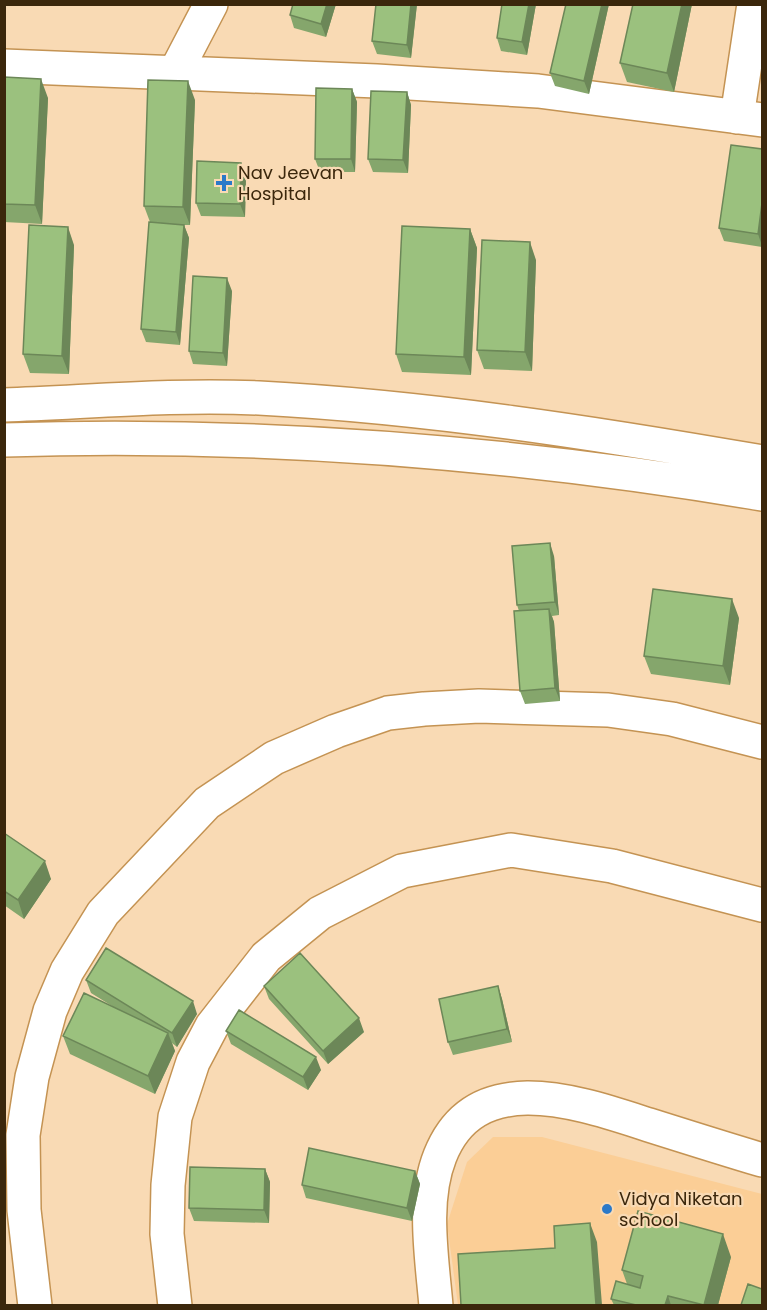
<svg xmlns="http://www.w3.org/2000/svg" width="767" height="1310" font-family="Poppins,sans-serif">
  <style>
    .built { fill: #fbce96 }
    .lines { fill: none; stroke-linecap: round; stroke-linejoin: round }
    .minor-casing { stroke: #c49353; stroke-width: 36 }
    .minor { stroke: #fff; stroke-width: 33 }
    .wall { fill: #85a66c }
    .shaded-wall { fill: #6c8758 }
    .building { fill: #9bc17e; stroke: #6c8758; stroke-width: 1.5 }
    .poi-dot { fill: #2b79c8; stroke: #f9dab4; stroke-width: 2 }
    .labels { text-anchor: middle; stroke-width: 4.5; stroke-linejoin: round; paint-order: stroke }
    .poi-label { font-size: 18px; fill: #3b270c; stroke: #f9dab4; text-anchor: start }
  </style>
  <rect width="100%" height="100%" fill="#f9dab4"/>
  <!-- built -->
  <path class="built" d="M493 1137H542L762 1194V1305H458L447 1224 467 1162Z"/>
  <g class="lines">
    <defs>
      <path id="minor" d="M4 66 377 81 538 91 762 120
        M175 73 211 4
        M737 117 754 4
        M4 405C89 402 174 394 259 398 428 407 595 433 762 462
        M4 440C258 432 512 452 762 494
        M35 1306 24 1210 23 1135 32 1077 50 1011 67 971 103 913 207 803 274 758 336 731 388 713 424 709 479 706 608 710 672 719 762 742
        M175 1306 167 1234 168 1185 175 1117 193 1062 212 1026 266 957 320 913 402 871 511 850 612 866 762 905
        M436 1306C432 1258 422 1201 440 1156 476 1065 580 1103 649 1125 687 1137 725 1149 762 1160"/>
    </defs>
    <!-- minor casing -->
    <use href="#minor" class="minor-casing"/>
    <!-- minor -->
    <use href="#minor" class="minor"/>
  </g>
  <!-- wall -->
  <path class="wall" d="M336 4 326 37 294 28 290 15Z
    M376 4H417L411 58 377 54 372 41Z
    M502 4H536L527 55 501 51 497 38Z
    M566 4H609L589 94 555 86 550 73Z
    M692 4 674 92 627 82 620 63Z
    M4 77 48 98 42 224 4 222Z
    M352 89 357 102 355 172H320L315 159Z
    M407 92 411 105 408 173 373 172 368 159Z
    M195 100 190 225H184L189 238 180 345 146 342 141 329 150 222 144 206Z
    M762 149V247L724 241 719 228Z
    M246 176 245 217 201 216 196 203Z
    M470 229 477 248 471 375 402 372 396 354Z
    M74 245 69 374 30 373 23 354Z
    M536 260 532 371 484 369 477 350Z
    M232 291 227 366 193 364 189 351Z
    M554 556 559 615 552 616 554 622 560 701 525 704 520 691 519 611 517 605Z
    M739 618 730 685 651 674 644 656Z
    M4 833 51 879 24 919 4 905Z
    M86 980 197 1014 177 1047 172 1043 175 1051 155 1094 70 1054 63 1036 112 1006 91 993Z
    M264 986 364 1032 328 1064 269 999Z
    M498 986 502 999 512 1042 453 1055 448 1042Z
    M226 1031 321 1070 308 1090 231 1044Z
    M265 1169 270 1182 269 1223 194 1221 189 1208Z
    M415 1171 420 1184 412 1221 306 1198 302 1185Z
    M731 1257 718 1305H614L611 1299 627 1284 622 1270Z"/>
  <!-- shaded-wall -->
  <path class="shaded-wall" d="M327 4H336L326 37 321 24Z
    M411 4H417L411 58 407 45Z
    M529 4H536L527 55 522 42Z
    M602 4H609L589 94 584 81Z
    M682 4H692L674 92 667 73Z
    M41 79 48 98 42 224 35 205Z
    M188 81 195 100 190 225 183 207Z
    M352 89 357 102 355 172 351 159Z
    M407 92 411 105 408 173 403 160Z
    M241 163 246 176 245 217 240 204Z
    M762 203V246L758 234Z
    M184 225 189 238 180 345 176 332Z
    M68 227 74 245 69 374 62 356Z
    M470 229 477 248 471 375 464 357Z
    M530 242 536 260 532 371 525 352Z
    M227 278 232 291 227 366 223 353Z
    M550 543 554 556 559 615 555 602Z
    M732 599 739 618 730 685 723 666Z
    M549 609 554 622 560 701 555 688Z
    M45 861 51 879 24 919 18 900Z
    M498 986 502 999 512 1042 507 1029Z
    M193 1001 197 1014 177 1047 172 1033Z
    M359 1018 364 1032 328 1064 323 1051Z
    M168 1033 175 1051 155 1094 148 1076Z
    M316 1057 321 1070 308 1090 303 1077Z
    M265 1169 270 1182 269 1223 264 1210Z
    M415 1171 420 1184 412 1221 407 1208Z
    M590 1223 597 1242 602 1305H596Z
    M723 1234 731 1257 718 1305H704Z
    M668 1296 671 1305H665Z"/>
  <!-- building -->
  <path class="building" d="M293 4H327L321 24 290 15Z
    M376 4H411L407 45 372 41Z
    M502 4H529L522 42 497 38Z
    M566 4H602L584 81 550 73Z
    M633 4H682L667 73 620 63Z
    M4 77 41 79 35 205 4 204Z
    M148 80 188 81 183 207 144 206Z
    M316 88 352 89 351 159H315Z
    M371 91 407 92 403 160 368 159Z
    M731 145 762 149V203L758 234 719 228Z
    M197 161 241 163 240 204 196 203Z
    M149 222 184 225 176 332 141 329Z
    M29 225 68 227 62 356 23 354Z
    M402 226 470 229 464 357 396 354Z
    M482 240 530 242 525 352 477 350Z
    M193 276 227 278 223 353 189 351Z
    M550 543 555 602 517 605 512 546Z
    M653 589 732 599 723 666 644 656Z
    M549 609 555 688 520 691 514 611Z
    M4 833 45 861 18 900 4 891Z
    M106 948 193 1001 172 1033 86 980Z
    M300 953 359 1018 323 1051 264 986Z
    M498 986 507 1029 448 1042 439 999Z
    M84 993 168 1033 148 1076 63 1036Z
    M239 1010 316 1057 303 1077 226 1031Z
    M309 1148 415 1171 407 1208 302 1185Z
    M190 1167 265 1169 264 1210 189 1208Z
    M638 1211 723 1234 704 1305 668 1296 665 1305H636L611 1299 616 1281 640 1288 643 1276 622 1270Z
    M590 1223 596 1305H461L458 1254 555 1248 554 1226Z
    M748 1284 762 1289V1305H741Z"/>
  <!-- markers -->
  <g class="poi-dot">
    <path d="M221 174h6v6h6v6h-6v6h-6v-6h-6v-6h6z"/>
    <circle cx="607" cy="1209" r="6"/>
  </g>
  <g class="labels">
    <!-- poi labels -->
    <g class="poi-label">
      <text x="238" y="179">Nav Jeevan<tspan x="238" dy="21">Hospital</tspan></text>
      <text x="619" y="1205">Vidya Niketan<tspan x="619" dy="21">school</tspan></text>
    </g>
  </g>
  <!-- border -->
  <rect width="767" height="1310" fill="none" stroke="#3b270c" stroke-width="12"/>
</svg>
